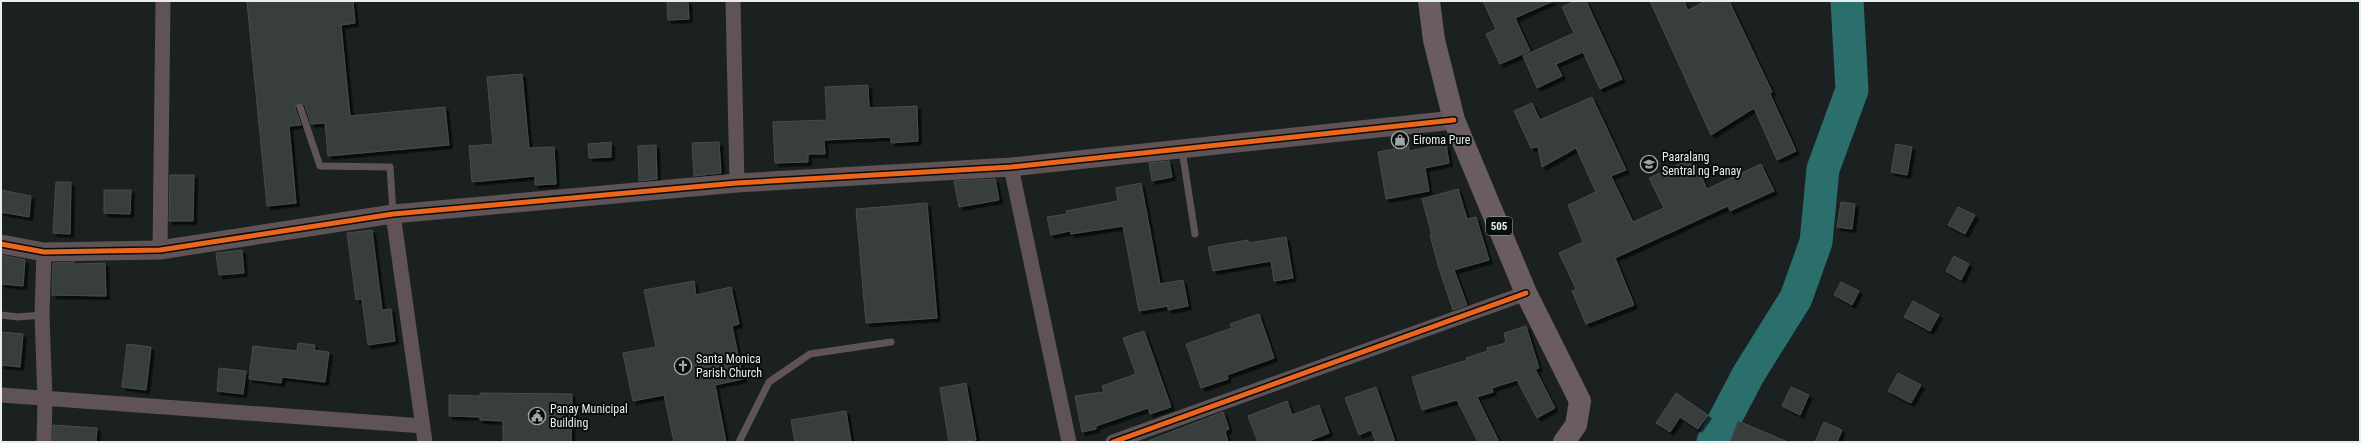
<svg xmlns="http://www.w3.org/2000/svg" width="2361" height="443" font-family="'Roboto Condensed',sans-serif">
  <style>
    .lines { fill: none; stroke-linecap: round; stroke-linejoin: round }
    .river { stroke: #2b6f6c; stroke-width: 33 }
    .building { fill: #383d3d; stroke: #474d4c; filter: url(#shadow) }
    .service { stroke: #605356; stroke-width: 7 }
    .minor { stroke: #605356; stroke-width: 15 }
    .tertiary { stroke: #605356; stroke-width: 19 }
    .primary { stroke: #6b5c61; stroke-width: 22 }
    .cycleway-casing { stroke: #070c0c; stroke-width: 8 }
    .cycleway { stroke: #eb651d; stroke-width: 5 }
    .labels { text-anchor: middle; stroke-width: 4; stroke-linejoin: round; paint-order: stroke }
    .shield { fill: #070c0c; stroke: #a3abaa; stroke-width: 1 }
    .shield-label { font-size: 11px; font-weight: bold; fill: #e6efee }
    .poi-label { font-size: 12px; fill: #e6efee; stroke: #070c0c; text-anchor: start }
  </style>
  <defs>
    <filter id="shadow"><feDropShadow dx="3.5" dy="3.5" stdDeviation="0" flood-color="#0009"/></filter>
  </defs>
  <rect width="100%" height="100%" fill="#1a2120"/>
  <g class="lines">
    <!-- river -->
    <path class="river" d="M1713 442 1748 375 1796 298 1816 242 1823 169 1852 90 1847 1"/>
  </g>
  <!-- building -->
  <path class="building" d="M262 1H353L355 23 341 25 350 116 445 107 449 145 328 156 325 123 311 124 305 105 299 102 295 108 301 125 289 126 296 203 267 206 247 2Z
    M667 1H688L689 19 668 20Z
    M1483 1H1553L1515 18 1530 51 1500 64 1486 34 1496 29Z
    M1575 1H1586L1622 79 1600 89 1583 52 1556 64 1562 76 1537 88 1523 56 1574 33 1562 7Z
    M1650 1H1684L1688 10 1706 1H1729L1772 92 1770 94 1796 151 1777 160 1754 108 1711 135Z
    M522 74 529 148 554 147 556 184 535 185V176L472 182 469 146 493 144 487 77Z
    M868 85 869 108 917 106 918 141 891 143V137L824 140 825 154H808V162L775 163 773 122 827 120 825 87Z
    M1592 97 1626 170 1611 176 1633 222 1664 208 1649 178 1693 158 1707 189 1761 164 1774 191 1730 211 1728 206 1615 258 1634 305 1586 324 1572 291 1576 289 1559 253 1583 242 1568 205 1596 192 1576 148 1542 167 1538 147 1531 148 1514 111 1532 103 1540 120Z
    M611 142V157L589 158 588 144Z
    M719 142 721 173 694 176 692 143Z
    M1446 144 1449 163 1425 168 1429 191 1386 199 1378 152 1409 146V151Z
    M1896 144 1912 147 1907 175 1891 172Z
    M656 145 657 179 639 181 638 146Z
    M1169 161 1172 177 1152 181 1149 163Z
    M170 175H194L193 221H169Z
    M995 179 999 200 959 207 954 181Z
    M56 182H71L70 234 53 233Z
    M1141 183 1160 284 1183 280 1188 306 1168 310V306L1139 311 1123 226 1071 234 1070 231 1051 235 1047 217 1067 214 1066 211 1118 201 1116 188Z
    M1458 189 1467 219 1476 217 1489 260 1454 270 1467 305 1453 310 1439 268 1430 235H1432L1422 199Z
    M1 190 31 196 29 217 1 212Z
    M104 190H131L130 214 104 213Z
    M1841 202 1855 204 1852 229 1837 227Z
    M927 203 937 318 866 323 856 209Z
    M1958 207 1975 215 1965 234 1948 225Z
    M372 230 382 310 391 309 395 341 368 345 362 299 356 300 347 233Z
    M1286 237 1293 278 1274 281 1271 261 1213 271 1208 247 1248 240V243Z
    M242 250 244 273 219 275 216 253Z
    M1 255 25 260 23 286 1 284Z
    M1954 256 1969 264 1961 280 1946 271Z
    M74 262V264L105 263 106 296 52 295 53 263Z
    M694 281 696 295 731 287 739 324 732 326 743 379 715 385 726 442H674L664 395 633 401 623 353 656 347 644 290Z
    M1841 282 1859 291 1852 305 1834 295Z
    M1913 301 1939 315 1930 331 1904 317Z
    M1259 314 1274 358 1227 375 1228 379 1201 388 1186 344 1232 328 1230 324Z
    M1526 326 1539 368 1535 369 1555 408 1537 418 1517 380 1492 388 1493 392 1477 397 1499 442H1478L1457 400 1422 410 1412 377 1467 360 1466 358 1488 351 1487 348 1506 343 1504 333Z
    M1144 331 1171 407 1150 414 1148 408 1096 426V429L1082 432 1075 396 1104 392 1102 386 1136 374 1123 338Z
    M1 332 23 334 20 367 1 365Z
    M298 343 315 345 314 350 329 352 325 382 282 377 281 383 249 379 253 346 297 351Z
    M127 344 151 347 146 390 122 387Z
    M219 368 246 371 243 394 217 391Z
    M1898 373 1921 385 1911 403 1888 391Z
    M966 383 976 440 949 442 940 388Z
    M1376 387 1389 424 1395 442H1376L1371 430 1359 435 1345 398Z
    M1791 387 1809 395 1800 415 1782 406Z
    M480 393 572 394 571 442H503V421L480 420V417L449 416V395L480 396Z
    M1676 393 1708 415 1698 429 1680 417 1670 432 1656 423Z
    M1287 401 1292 415 1319 405 1329 433 1306 442H1258L1248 416Z
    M846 411 851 442H795L791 420Z
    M1223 412 1229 429 1225 431 1228 442H1145Z
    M1738 421 1788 442H1730Z
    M1824 422 1842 430 1837 442H1815Z
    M53 425 97 428 96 442H53Z"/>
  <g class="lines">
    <!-- service -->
    <path class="service" d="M300 107 320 166 390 167 393 213
      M1182 150 1195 234
      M1 315 18 317 42 315
      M739 442 769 382 810 354 891 342"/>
    <!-- minor -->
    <path class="minor" d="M733 1 737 183
      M1011 167 1069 442
      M393 214 425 442
      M160 250 163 1
      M1 395 423 426
      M44 442 45 400 42 315 44 252
      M1113 442 1526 293"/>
    <!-- tertiary -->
    <path class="tertiary" d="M1 244 44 252 160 250 393 214 737 183 1011 167 1454 120"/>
    <!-- primary -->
    <path class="primary" d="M1429 1 1434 40 1454 120 1526 293 1580 401 1576 425 1564 442"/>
    <defs>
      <path id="cycleway" d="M1 244 44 252 160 250 393 214 737 183 1011 167 1454 120
        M1113 442 1526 293"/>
    </defs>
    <!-- cycleway casing -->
    <use href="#cycleway" class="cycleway-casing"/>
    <!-- cycleway -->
    <use href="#cycleway" class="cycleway"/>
  </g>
  <!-- icons -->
  <defs>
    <symbol id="shop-ring" viewBox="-11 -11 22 22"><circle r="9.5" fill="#070c0c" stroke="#9fa7a6" stroke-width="1.5"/><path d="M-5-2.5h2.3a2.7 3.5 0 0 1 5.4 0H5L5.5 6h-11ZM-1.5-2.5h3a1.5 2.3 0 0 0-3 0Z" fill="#9fa7a6"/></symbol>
    <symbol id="school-ring" viewBox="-11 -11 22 22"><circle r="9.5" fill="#070c0c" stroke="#9fa7a6" stroke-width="1.5"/><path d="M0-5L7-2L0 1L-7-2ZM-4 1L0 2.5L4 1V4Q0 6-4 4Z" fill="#9fa7a6"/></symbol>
    <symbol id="church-ring" viewBox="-11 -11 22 22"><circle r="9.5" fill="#070c0c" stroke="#9fa7a6" stroke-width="1.5"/><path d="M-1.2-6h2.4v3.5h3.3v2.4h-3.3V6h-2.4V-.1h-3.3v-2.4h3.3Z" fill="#9fa7a6"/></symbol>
    <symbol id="civic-ring" viewBox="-11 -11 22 22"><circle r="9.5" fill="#070c0c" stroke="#9fa7a6" stroke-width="1.5"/><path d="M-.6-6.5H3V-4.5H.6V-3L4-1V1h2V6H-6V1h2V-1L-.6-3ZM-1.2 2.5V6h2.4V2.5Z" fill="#9fa7a6"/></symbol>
  </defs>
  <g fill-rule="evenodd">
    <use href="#shop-ring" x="1390" y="130" width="20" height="20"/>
    <use href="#school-ring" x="1639" y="154" width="20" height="20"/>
    <use href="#church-ring" x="673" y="356" width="20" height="20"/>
    <use href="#civic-ring" x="527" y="406" width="20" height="20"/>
  </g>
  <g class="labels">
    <!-- shield labels -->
    <rect class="shield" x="1486" y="217" width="26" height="18" rx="3"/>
    <g class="shield-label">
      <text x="1499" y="230">505</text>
    </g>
    <!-- poi labels -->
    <g class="poi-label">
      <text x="1413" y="144">Eiroma Pure</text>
      <text x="1662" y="161">Paaralang<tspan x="1662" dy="14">Sentral ng Panay</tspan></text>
      <text x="696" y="363">Santa Monica<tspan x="696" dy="14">Parish Church</tspan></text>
      <text x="550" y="413">Panay Municipal<tspan x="550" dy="14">Building</tspan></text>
    </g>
  </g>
  <!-- border -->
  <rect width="2361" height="443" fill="none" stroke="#e6efee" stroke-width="4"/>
</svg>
